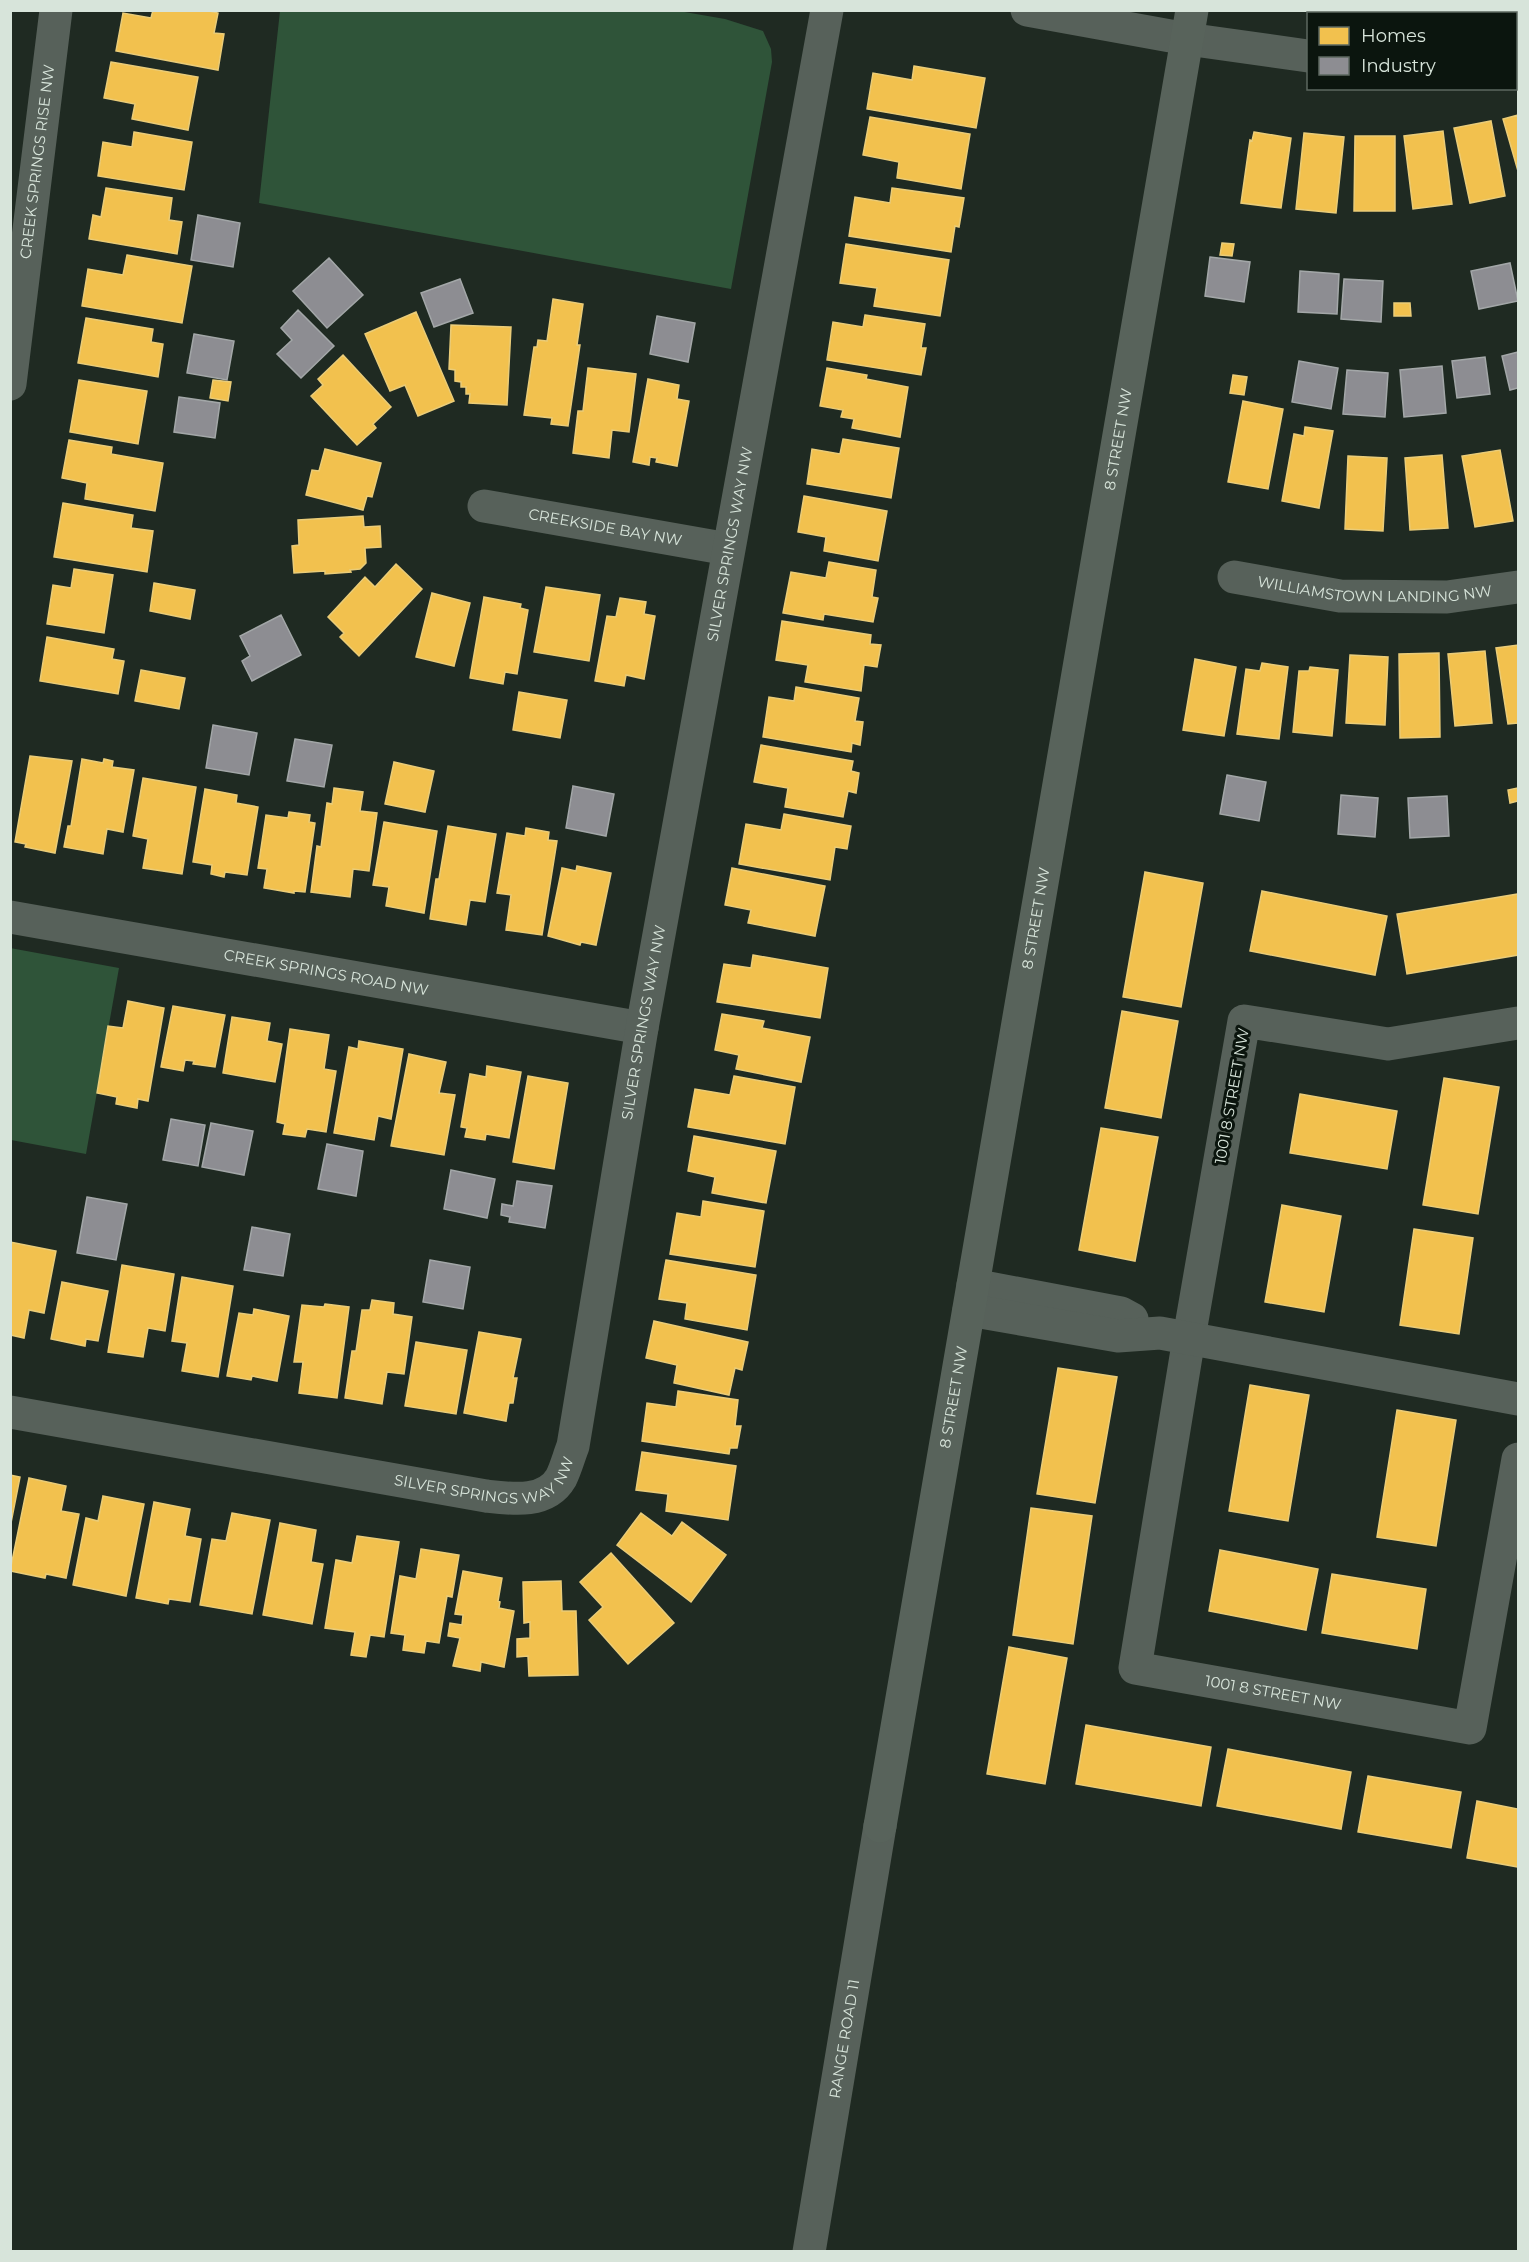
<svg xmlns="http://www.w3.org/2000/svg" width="1529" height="2262" font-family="Montserrat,sans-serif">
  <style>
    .green { fill: #2f5439 }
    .homes { fill: #f2c14e; stroke: #eacc78; stroke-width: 1.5 }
    .industry { fill: #8d8d92; stroke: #a3a7a8; stroke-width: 1.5 }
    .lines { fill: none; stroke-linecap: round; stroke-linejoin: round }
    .street { stroke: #57615a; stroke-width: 33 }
    .secondary { stroke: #58635b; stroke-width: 33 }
    .labels { text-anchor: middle; stroke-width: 6; stroke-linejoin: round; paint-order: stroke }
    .street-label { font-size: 15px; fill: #d7e4da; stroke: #0b150e }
  </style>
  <rect width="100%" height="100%" fill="#1f2a22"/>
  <!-- green -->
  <path class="green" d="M280 11 673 10 725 19 763 31 771 49 772 62 731 289 259 203Z
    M10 948 119 968 86 1154 11 1140Z"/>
  <!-- homes -->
  <path class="homes" d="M153 10H205L218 13 214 33 224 34 218 70 116 51 123 13 151 18Z
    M111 62 198 77 188 130 132 119 135 104 104 98Z
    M914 66 985 78 976 128 867 109 873 73 912 80Z
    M1518 115V171L1503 119Z
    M870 117 970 134 961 189 897 178 899 162 863 155Z
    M1491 121 1505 196 1470 203 1454 128Z
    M1443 131 1452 204 1413 209 1404 136Z
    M134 132 192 142 184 190 98 176 103 142 132 147Z
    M1254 132 1291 138 1281 208 1241 203 1250 140 1252 141Z
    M1304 133 1344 137 1336 213 1296 209Z
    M1355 136H1395V211H1354Z
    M106 188 172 198 169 220 182 222 177 254 89 239 93 215 101 217Z
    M892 188 964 198 959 227 955 226 951 252 849 236 855 197 890 203Z
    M1222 243 1234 244 1232 256 1220 255Z
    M846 244 949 260 940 316 874 306 877 288 840 283Z
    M127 255 192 266 182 323 82 306 88 269 123 275Z
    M553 299 583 304 577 345H580L568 426 551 424 552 418 524 415 534 347H537L538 340 547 341Z
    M1394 303H1410L1411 316H1394Z
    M416 312 454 401 418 416 405 385 390 391 365 334Z
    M865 315 925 324 921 348H926L921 375 827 360 833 322 863 327Z
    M86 318 153 329 151 342 163 344 158 377 78 363Z
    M451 325 511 327 507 405 469 403 470 394H466V387H461V382L455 381V370L449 369Z
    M343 355 391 407 373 424 376 428 357 445 311 396 323 385 318 379Z
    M588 368 636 374 629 432 612 430 609 458 573 453 578 411H583Z
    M827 368 867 375 866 379 908 387 900 437 852 428 854 419 841 417 843 410 820 406Z
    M1233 375 1247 377 1244 395 1230 393Z
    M648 379 679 385 677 399 689 401 677 466 656 462 657 458 650 457 649 465 633 462Z
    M79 380 147 391 138 444 70 432Z
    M213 380 231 382 228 401 210 398Z
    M1243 401 1283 409 1268 489 1228 482Z
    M1305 427 1333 431 1319 508 1282 501 1294 434 1304 436Z
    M843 439 899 448 891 498 807 484 812 449 840 454Z
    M69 440 112 447 111 454 163 463 155 511 85 499 87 483 62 478Z
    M325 449 381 463 372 497 367 496 363 510 306 495 312 470 319 471Z
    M1500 450 1513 521 1475 527 1462 456Z
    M1442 455 1448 528 1410 530 1405 458Z
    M1348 456 1387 458 1383 531 1345 529Z
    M804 496 887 511 878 561 824 551 826 537 798 532Z
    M63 503 133 515 131 528 153 531 147 572 54 557Z
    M363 516 364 527 380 526 381 547 365 548 366 563 360 569 350 570 351 572 325 574V571L294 573 292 546 299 545 298 520Z
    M829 562 876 570 872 597 878 598 873 622 824 614 823 620 783 613 791 572 826 578Z
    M396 564 422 589 359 656 340 637 344 633 328 617 365 577 375 587Z
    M74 569 113 575 104 633 47 624 53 585 71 588Z
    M154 583 195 590 190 619 150 611Z
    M546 587 600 595 589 661 534 652Z
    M432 593 470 603 454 666 416 657Z
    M484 597 521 604 520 608 528 610 517 674 505 672 503 684 470 678Z
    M620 598 646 602 644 614 655 616 644 679 626 675 624 686 595 681 607 616 616 617Z
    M782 621 871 635 870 644 881 645 877 667 864 665 861 691 805 682 808 665 776 660Z
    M47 637 114 649 112 659 124 661 118 694 40 681Z
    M1518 645V723L1508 724 1496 648Z
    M1485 651 1492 723 1455 726 1448 654Z
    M1439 653 1440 737 1400 738 1399 654Z
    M1350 655 1388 657 1385 725 1346 723Z
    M1195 659 1236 667 1224 736 1183 730Z
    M1262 663 1288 667 1279 739 1237 734 1246 669 1260 671Z
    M1310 667 1338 670 1332 736 1293 732 1299 671H1309Z
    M141 670 185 678 179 709 135 701Z
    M796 687 859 698 855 721 863 722 860 745 852 743 851 752 763 737 769 697 794 701Z
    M519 692 567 700 560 738 513 730Z
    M761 745 853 761 851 771 859 773 856 793 848 791 843 817 785 807 788 788 754 782Z
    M30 756 72 761 55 853 25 847 26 844 15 842Z
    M82 759 103 763 104 759 113 761 112 767 134 770 123 832 107 829 103 854 64 847 68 826H71Z
    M394 762 434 771 425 812 385 804Z
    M143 778 196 787 182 874 143 868 148 839 133 836Z
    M334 788 363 792 360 811 377 813 369 871 353 869 350 897 311 892 317 846 321 847 327 803 332 804Z
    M1518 788V801L1510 803 1508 790Z
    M205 789 237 795 236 803 258 807 247 875 225 872 224 877 211 874 212 865 193 862Z
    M289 812 310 815 309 822 315 823 305 892 294 891V893L264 888 267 869 258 868 266 815 288 818Z
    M784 814 851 826 847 849 835 847 830 880 739 864 746 824 781 830Z
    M384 822 437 831 424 913 386 906 389 887 373 885Z
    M448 826 496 834 485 902 470 900 466 925 430 919 436 879H439Z
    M526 828 549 832 548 840 557 841 542 935 506 930 511 895 497 893 507 833 525 836Z
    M577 866 611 873 596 945 581 942 580 945 548 936 562 868 576 871Z
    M732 868 825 886 815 936 748 923 751 910 725 905Z
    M1145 872 1203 883 1181 1007 1123 997Z
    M1262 891 1387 916 1375 975 1250 951Z
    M1518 894V955L1407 974 1397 914Z
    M753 955 828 968 820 1018 717 1002 724 964 751 968Z
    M128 1001 164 1008 148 1101 138 1099 137 1108 116 1104 117 1097 97 1093 108 1026 123 1028Z
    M173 1006 225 1015 215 1067 193 1064 194 1061 185 1060 183 1071 161 1067Z
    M1122 1011 1178 1021 1161 1118 1105 1108Z
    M722 1014 764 1021 762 1028 810 1037 801 1082 736 1069 739 1055 715 1050Z
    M232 1017 270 1023 267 1041 282 1044 275 1082 223 1073Z
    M290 1029 329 1035 324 1069 336 1071 326 1132 307 1129 305 1137 283 1134 285 1124 277 1122Z
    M359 1041 403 1049 391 1119 378 1116 374 1140 334 1133 349 1047 358 1049Z
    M409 1054 446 1062 439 1093 455 1095 444 1155 391 1146Z
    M487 1066 521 1072 509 1138 486 1134 485 1140 465 1137 467 1128 461 1127 470 1074 486 1077Z
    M528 1076 568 1083 554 1169 513 1162Z
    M734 1076 795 1087 785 1144 688 1127 695 1089 730 1095Z
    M1444 1078 1499 1087 1478 1214 1423 1205Z
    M1300 1094 1397 1111 1387 1169 1290 1153Z
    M1101 1128 1158 1137 1135 1261 1079 1250Z
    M694 1136 776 1151 766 1203 712 1193 715 1177 688 1171Z
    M703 1201 764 1211 755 1267 670 1254 677 1213 701 1217Z
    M1282 1205 1341 1216 1324 1312 1265 1302Z
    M1414 1229 1473 1238 1459 1334 1400 1325Z
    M10 1242 56 1251 44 1313 29 1310 24 1338 10 1335Z
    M666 1260 756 1275 747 1330 685 1319 687 1303 659 1299Z
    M122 1265 174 1274 165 1331 148 1328 143 1357 108 1352Z
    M182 1277 233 1286 218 1377 182 1371 187 1343 172 1341Z
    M62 1282 108 1291 98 1341 86 1339 85 1346 51 1339Z
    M372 1300 394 1303 393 1314 412 1317 404 1374 387 1372 382 1404 345 1398 352 1351H356L362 1310H370Z
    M325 1304 349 1307 337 1398 299 1393 303 1362H294L302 1305 324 1307Z
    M254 1309 289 1316 277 1381 252 1376 251 1380 227 1376 239 1313 253 1315Z
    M654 1321 748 1342 742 1370 735 1368 729 1395 674 1383 677 1365 646 1358Z
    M479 1332 521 1339 513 1378H517L513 1403H509L506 1421 464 1413Z
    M416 1342 467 1350 456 1414 405 1406Z
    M1058 1368 1117 1377 1095 1503 1037 1494Z
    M1250 1385 1309 1395 1288 1521 1229 1511Z
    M678 1391 738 1400 735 1426H741L737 1448H730L729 1454 642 1441 647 1403 676 1407Z
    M1397 1410 1456 1420 1436 1546 1377 1537Z
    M642 1452 736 1466 728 1520 666 1511 668 1494 636 1490Z
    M10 1475 20 1477 10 1528Z
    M29 1478 66 1486 61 1511 79 1514 66 1578 46 1574 45 1578 10 1571Z
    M103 1496 144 1504 126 1596 73 1585 86 1518 98 1521Z
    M154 1502 190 1509 185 1536 201 1539 190 1602 169 1599 168 1604 136 1598Z
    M1031 1508 1092 1516 1073 1644 1013 1635Z
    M232 1513 270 1520 252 1614 200 1605 212 1539 226 1541Z
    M641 1513 672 1536 682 1522 726 1555 691 1602 617 1545Z
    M280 1523 316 1530 311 1562 323 1564 312 1624 263 1615Z
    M357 1536 399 1542 384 1637 370 1635 366 1657 351 1655 355 1632 325 1628 336 1560 352 1563Z
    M421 1549 459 1555 452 1597 447 1596 439 1643 426 1641 424 1653 403 1650 405 1635 391 1633 400 1576 416 1579Z
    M1220 1550 1318 1569 1306 1630 1209 1611Z
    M611 1553 674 1623 628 1664 589 1620 603 1607 580 1582Z
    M463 1571 502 1578 498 1601 500 1602 499 1608 514 1611 504 1667 481 1662 480 1671 453 1666 460 1638 448 1636 450 1623 462 1625 463 1615 455 1614Z
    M1332 1574 1426 1589 1417 1649 1322 1633Z
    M561 1581 562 1611H576L578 1675 529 1676 528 1656 517 1657V1639L530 1638V1622L524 1623 523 1582Z
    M1009 1647 1067 1658 1045 1784 987 1774Z
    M1086 1725 1211 1747 1201 1806 1076 1784Z
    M1228 1749 1351 1772 1341 1829 1217 1806Z
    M1368 1776 1461 1792 1451 1848 1358 1832Z
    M1477 1801 1518 1809V1867L1467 1858Z"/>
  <!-- industry -->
  <path class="industry" d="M198 215 240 223 233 267 191 260Z
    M1210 257 1250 262 1244 302 1205 296Z
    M329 258 363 295 327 328 293 291Z
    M1510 263 1518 301 1479 309 1471 271Z
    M1300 271 1339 274 1337 314 1298 312Z
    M460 279 473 313 434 327 421 293Z
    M1344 279 1383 281 1381 322 1341 319Z
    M298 310 334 346 301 378 277 354 292 340 281 328Z
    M657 316 695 323 688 362 650 354Z
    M194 334 234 341 227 380 187 373Z
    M1518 352V388L1510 390 1502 356Z
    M1485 357 1490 394 1457 398 1452 361Z
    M1299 361 1338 368 1331 409 1292 402Z
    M1442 366 1446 413 1404 417 1400 370Z
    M1347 370 1388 373 1385 417 1343 414Z
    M179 397 220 403 215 438 174 432Z
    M281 615 301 655 252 681 242 661 250 656 240 636Z
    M213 725 257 733 249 775 206 768Z
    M295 739 332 745 324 787 287 781Z
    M1227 775 1266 782 1259 821 1220 814Z
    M573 786 614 794 606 836 566 828Z
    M1341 795 1378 798 1375 837 1338 834Z
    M1447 796 1449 836 1410 838 1408 798Z
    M171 1119 205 1125 198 1166 163 1160Z
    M211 1123 253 1131 244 1175 202 1167Z
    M327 1144 363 1151 356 1196 318 1189Z
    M451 1170 495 1179 487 1218 444 1209Z
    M517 1181 552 1186 545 1228 509 1222 510 1217 501 1215 502 1204 513 1206Z
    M87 1197 127 1204 116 1260 77 1253Z
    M252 1227 290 1234 283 1276 244 1270Z
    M430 1260 470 1267 463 1309 423 1302Z"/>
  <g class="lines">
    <!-- street -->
    <g class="street">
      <path d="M1027 10 1187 39 1308 56"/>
      <path d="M1516 45 1518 44"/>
      <path id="s1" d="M10 384 56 10"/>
      <path id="s2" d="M484 506 728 549"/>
      <path id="s3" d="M1234 577 1340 596 1447 597 1518 587"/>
      <path id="s4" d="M10 917 642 1028"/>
      <path id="s5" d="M1518 1023 1388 1044 1244 1021 1189 1338 1135 1668 1470 1728 1518 1459"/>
      <path d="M973 1285 1121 1313 1132 1319"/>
      <path d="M969 1310 1118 1336 1160 1333 1518 1399"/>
      <path id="s6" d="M10 1412 486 1496C512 1499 546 1504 561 1478 566 1468 569 1456 573 1446L642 1028 827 10"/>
      <path id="s7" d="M809 2252 880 1826"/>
    </g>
    <!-- secondary -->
    <path class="secondary" id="s8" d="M880 1826 1192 10"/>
  </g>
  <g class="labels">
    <!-- street labels -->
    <g class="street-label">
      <text dy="5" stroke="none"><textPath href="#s1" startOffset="224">CREEK SPRINGS RISE NW</textPath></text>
      <text dy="5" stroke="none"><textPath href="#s8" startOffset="1407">8 STREET NW</textPath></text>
      <text dy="5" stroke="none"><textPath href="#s2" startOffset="123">CREEKSIDE BAY NW</textPath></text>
      <text dy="5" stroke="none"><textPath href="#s6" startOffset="1515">SILVER SPRINGS WAY NW</textPath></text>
      <text dy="5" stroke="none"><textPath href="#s3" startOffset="142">WILLIAMSTOWN LANDING NW</textPath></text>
      <text dy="5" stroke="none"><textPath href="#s8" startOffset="921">8 STREET NW</textPath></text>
      <text dy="5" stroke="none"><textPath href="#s4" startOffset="321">CREEK SPRINGS ROAD NW</textPath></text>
      <text dy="5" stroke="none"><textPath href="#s6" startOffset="1029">SILVER SPRINGS WAY NW</textPath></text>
      <text transform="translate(1232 1096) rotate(-80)" y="5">1001 8 STREET NW</text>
      <text dy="5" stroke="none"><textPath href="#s8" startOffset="435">8 STREET NW</textPath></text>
      <text dy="5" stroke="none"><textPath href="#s6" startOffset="489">SILVER SPRINGS WAY NW</textPath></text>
      <text dy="5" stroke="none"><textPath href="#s5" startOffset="1074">1001 8 STREET NW</textPath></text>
      <text dy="5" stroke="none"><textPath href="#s7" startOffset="216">RANGE ROAD 11</textPath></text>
    </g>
  </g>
  <!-- border -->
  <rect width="1529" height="2262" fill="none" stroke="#d7e4da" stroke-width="24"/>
  <!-- legend -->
  <rect x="1307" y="12" width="210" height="78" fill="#0b150e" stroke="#5d6860" stroke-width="1.5"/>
  <rect x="1319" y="27" width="30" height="18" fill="#f2c14e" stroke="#5d6860" stroke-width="1.5"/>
  <text x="1361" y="42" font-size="18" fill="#d7e4da">Homes</text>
  <rect x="1319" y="57" width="30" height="18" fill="#8d8d92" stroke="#5d6860" stroke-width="1.5"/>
  <text x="1361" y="72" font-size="18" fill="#d7e4da">Industry</text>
</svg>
